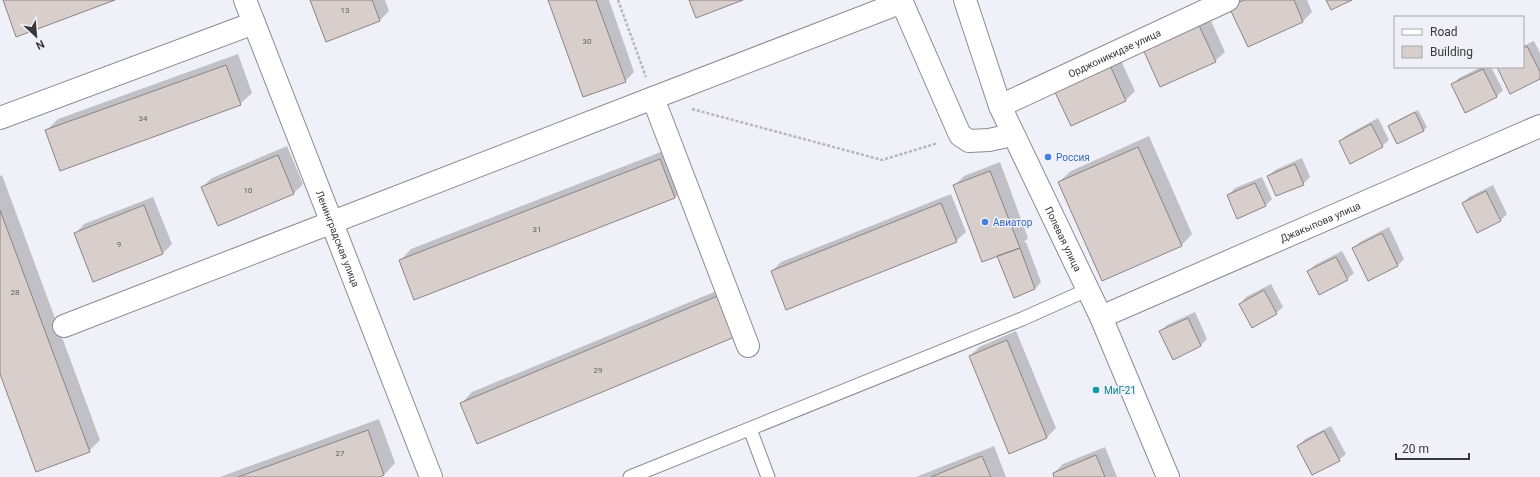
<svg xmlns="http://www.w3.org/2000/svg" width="1540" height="477" font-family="Roboto,sans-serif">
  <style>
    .shadow { fill: #0003 }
    .building { fill: #d8cfcd; stroke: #8c8482 }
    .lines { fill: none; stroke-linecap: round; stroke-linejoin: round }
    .lane-casing { stroke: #8b8b92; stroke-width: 15 }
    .street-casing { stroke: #8b8b92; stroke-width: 24 }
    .path { stroke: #b6b6bc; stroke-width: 2.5; stroke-dasharray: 3 2; stroke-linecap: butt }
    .lane { stroke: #fff; stroke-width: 13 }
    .street { stroke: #fff; stroke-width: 22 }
    .shop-dot { fill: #3f7fe0; stroke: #f0f0f8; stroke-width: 1.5 }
    .culture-dot { fill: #0f9aa8; stroke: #f0f0f8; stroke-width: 1.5 }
    .labels { text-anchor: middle; stroke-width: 3; stroke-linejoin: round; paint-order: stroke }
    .number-label { font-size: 8px; fill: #605e60 }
    .street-label { font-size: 10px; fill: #38383b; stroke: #f0f0f8 }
    .shop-label { font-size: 10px; fill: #366cbe; stroke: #f0f0f8; text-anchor: start }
    .culture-label { font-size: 10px; fill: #0d838f; stroke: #f0f0f8; text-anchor: start }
  </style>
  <rect width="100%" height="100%" fill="#f0f0f8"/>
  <!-- shadow -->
  <path class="shadow" d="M311 0H385L389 11 380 20Z
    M549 0H609L634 72 625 81Z
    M1237 0H1307L1312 12 1303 21 1248 46Z
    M1207 12 1225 52 1215 61 1161 86Z
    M1534 41 1540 53V78L1498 67H1523V46Z
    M1117 52 1135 91 1126 100 1071 125Z
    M238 54 252 93 240 104 46 131 58 119Z
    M1481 67H1491L1503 90 1496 97 1453 84 1459 78Z
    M1418 110 1427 127 1424 130 1398 143 1389 126 1392 123Z
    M1378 118 1389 140 1382 146 1340 141 1347 135Z
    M1149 136 1192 234 1181 246 1059 182 1071 171Z
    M287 146 303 184 294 193 218 225 202 187 212 178Z
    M671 148 686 186 675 198 400 261 411 249Z
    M1302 158 1310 177 1303 184 1268 176 1275 170Z
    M1000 162 1028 238 1023 243 1026 242 1041 282 1035 289 1014 296 998 255 955 185 964 176Z
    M2 175 100 440 89 451 0 371V176Z
    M1262 177 1272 199 1265 206 1228 195 1235 188Z
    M1493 185 1507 214 1500 221 1463 203 1469 197Z
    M951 194 966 232 956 241 772 271 781 262Z
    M153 197 172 244 163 253 94 281 75 234 84 224Z
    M1389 227 1404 259 1398 265 1353 248 1360 242Z
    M1342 251 1354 273 1347 279 1308 272 1315 265Z
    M1271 284 1283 307 1276 313 1240 304 1246 297Z
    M731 285 748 324 461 404 472 392Z
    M1195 312 1207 339 1201 345 1173 359 1160 331 1167 325Z
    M1016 331 1056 428 1047 437 970 356 979 347Z
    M379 419 395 463 384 475 377 477H220Z
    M1331 426 1346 454 1339 460 1298 446 1305 439Z
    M994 446 1006 477H916Z
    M1105 447 1117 477H1055L1054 473 1063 464Z"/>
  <!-- building -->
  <path class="building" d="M3 0H115L16 37Z
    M310 0H372L380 21 326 42Z
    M548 0H596L626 82 583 97Z
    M689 0H743L696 18Z
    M1244 0H1294L1303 22 1248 47 1229 7Z
    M1326 0H1352L1331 10Z
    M1197 21 1216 62 1160 87 1142 47Z
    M1527 46 1540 72V79L1510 94 1497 67H1523V49Z
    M1108 61 1126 101 1071 126 1052 86Z
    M226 65 241 105 60 171 45 130Z
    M1483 69 1497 97 1465 113 1451 84Z
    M1415 112 1424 131 1397 144 1388 126Z
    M1371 124 1383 147 1350 164 1339 141Z
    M1138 147 1182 246 1102 281 1058 182Z
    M278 155 294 194 218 226 201 187Z
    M660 159 675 198 414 300 399 260Z
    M1295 164 1304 185 1276 196 1267 176Z
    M990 171 1020 248 982 262 953 185Z
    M1255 183 1266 206 1237 219 1227 195Z
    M1486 191 1501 221 1477 233 1462 203Z
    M941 203 957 242 786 310 771 271Z
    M144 205 163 254 93 282 74 233Z
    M0 210 90 452 36 472 0 374Z
    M1382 233 1398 266 1368 281 1352 248Z
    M1020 248 1035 289 1014 298 997 256Z
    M1336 257 1348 280 1319 295 1307 271Z
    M1264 290 1277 314 1252 328 1239 304Z
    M720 295 737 336 477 444 460 403Z
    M1188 318 1201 346 1173 360 1159 331Z
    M1007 340 1047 438 1009 454 969 356Z
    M368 430 384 475 380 477H238Z
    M1324 431 1340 461 1312 475 1297 446Z
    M1096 455 1105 477H1054L1053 473Z
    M982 456 991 477H931Z"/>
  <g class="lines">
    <defs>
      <path id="lane" d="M750 429 768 477
        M630 477 1022 319 1087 290"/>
      <g id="street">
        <path id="s1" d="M245 0 431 477"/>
        <path d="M901 0 960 135 969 141 989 140 1012 135"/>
        <path id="s2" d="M965 0 1000 106 1101 317 1168 477"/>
        <path id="s3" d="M1000 106 1228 0"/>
        <path d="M0 118 254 23"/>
        <path id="s4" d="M1101 317 1540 126"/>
        <path d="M64 326 653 98"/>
        <path d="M748 346 653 98 902 2"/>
      </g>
    </defs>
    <!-- lane casing -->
    <use href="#lane" class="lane-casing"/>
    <!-- street casing -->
    <use href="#street" class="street-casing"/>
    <!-- path -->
    <path class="path" d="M618 0 646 77
      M692 109 882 160 938 143"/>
    <!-- lane -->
    <use href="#lane" class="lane"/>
    <!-- street -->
    <use href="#street" class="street"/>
  </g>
  <!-- markers -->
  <g class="shop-dot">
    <circle cx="1048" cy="157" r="4"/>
    <circle cx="985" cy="222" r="4"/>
  </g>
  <circle class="culture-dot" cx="1096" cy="390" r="4"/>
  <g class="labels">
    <!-- number labels -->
    <g class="number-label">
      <text x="345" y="13">13</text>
      <text x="587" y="44">30</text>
      <text x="143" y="121">34</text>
      <text x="248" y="193">10</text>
      <text x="537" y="232">31</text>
      <text x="119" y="247">9</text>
      <text x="15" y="295">28</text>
      <text x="598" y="373">29</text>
      <text x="340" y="456">27</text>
    </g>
    <!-- street labels -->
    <g class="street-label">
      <text dy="4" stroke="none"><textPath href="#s3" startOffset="126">Орджоникидзе улица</textPath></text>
      <text dy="4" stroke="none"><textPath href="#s4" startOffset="239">Джакыпова улица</textPath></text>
      <text dy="4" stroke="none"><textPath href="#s1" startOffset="256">Ленинградская улица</textPath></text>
      <text dy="4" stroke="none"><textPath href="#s2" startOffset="259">Полевая улица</textPath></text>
    </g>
    <!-- shop labels -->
    <g class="shop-label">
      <text x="1056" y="161">Россия</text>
      <text x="993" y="226">Авиатор</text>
    </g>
    <!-- culture labels -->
    <g class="culture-label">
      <text x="1104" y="394">МиГ-21</text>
    </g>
  </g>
  <!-- legend -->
  <rect x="1394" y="16" width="130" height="52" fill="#f0f0f8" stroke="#a6a6ac"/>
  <rect x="1402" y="29" width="20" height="6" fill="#ffffff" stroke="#a6a6ac"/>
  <text x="1430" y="36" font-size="12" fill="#38383b">Road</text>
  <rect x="1402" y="46" width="20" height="12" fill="#d8cfcd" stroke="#a6a6ac"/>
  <text x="1430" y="56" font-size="12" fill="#38383b">Building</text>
  <!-- north arrow -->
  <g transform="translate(36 36) rotate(154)" stroke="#f0f0f8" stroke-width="3" paint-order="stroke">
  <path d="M0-3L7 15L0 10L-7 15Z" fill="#38383b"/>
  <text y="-6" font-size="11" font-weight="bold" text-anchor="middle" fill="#38383b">N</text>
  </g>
  <!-- scale -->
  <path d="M1396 453v6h73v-6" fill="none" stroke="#38383b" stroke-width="2"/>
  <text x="1402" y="453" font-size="12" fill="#38383b" stroke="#f0f0f8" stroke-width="3" paint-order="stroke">20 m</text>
</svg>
